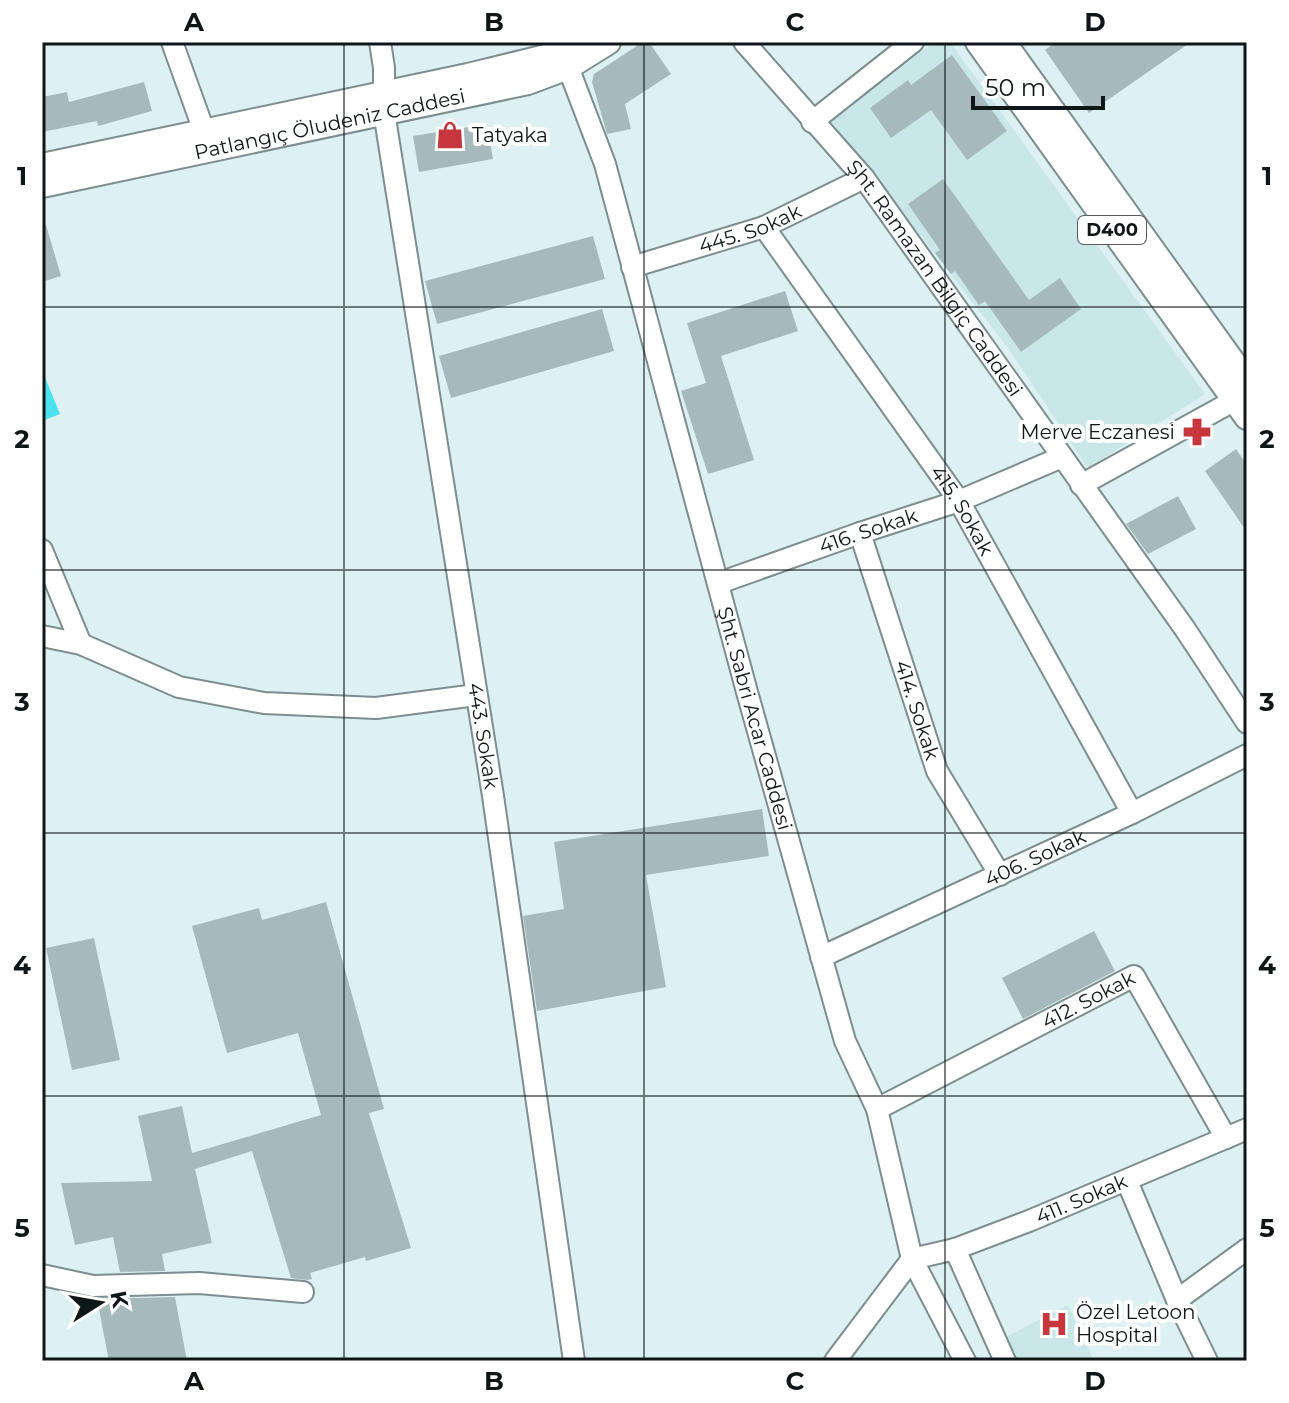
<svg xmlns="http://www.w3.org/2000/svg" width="1289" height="1403" font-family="Montserrat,sans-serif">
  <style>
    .built { fill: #c9e6e9 }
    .green { fill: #4be2ef }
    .building { fill: #a7babb }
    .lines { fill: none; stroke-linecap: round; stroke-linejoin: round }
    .minor-casing { stroke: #7c8e90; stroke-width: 24 }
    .major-casing { stroke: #7c8e90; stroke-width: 28 }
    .minor { stroke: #fff; stroke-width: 20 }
    .major { stroke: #fff; stroke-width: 24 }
    .grid { fill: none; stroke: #0f1617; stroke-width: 2; stroke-opacity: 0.55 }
    .labels { text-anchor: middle; stroke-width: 8; stroke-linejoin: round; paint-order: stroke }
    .shield { fill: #fff; stroke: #575c5d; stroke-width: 2 }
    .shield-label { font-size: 18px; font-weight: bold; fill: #0f1617 }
    .street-label { font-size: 20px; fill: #0f1617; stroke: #fff }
    .poi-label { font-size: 20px; fill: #0f1617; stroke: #fff; text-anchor: start }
    .neatline { fill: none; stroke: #0f1617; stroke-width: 3 }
    .grid-label { font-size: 26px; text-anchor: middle; font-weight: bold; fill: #0f1617 }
  </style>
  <rect width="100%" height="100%" fill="#ddf1f2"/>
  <!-- built -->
  <path class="built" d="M934 42H950L1205 394 1088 468 1008 348 831 121Z
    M1068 1305 1094 1361H1005L996 1342Z"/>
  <!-- green -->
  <path class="green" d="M42 370 60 414 42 421Z"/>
  <!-- building -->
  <path class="building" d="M643 42H649L671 74 625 104 631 129 607 134 592 82 594 74Z
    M1056 42H1191L1089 113 1045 50Z
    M952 55 1007 131 967 160 931 110 891 138 870 108 908 80 911 85Z
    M144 82 152 111 98 126 97 121 42 132V97L67 92 69 102Z
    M487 124 493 159 419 172 413 136Z
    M943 179 1029 300 1060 278 1081 309 1021 352 985 301 979 305 955 271 951 274 935 253 940 250 908 204Z
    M42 225H46L61 276 42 282Z
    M593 236 605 279 437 324 425 281Z
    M785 291 798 331 721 356 754 460 708 474 681 391 706 383 687 323Z
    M602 309 614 351 451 398 439 356Z
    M1236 449 1247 465V532L1205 471Z
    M1178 496 1196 529 1148 554 1126 524Z
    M762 809 769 856 646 875 666 987 537 1011 523 916 564 909 554 842Z
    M326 902 384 1109 369 1113 411 1248 366 1261 365 1257 310 1273 312 1279 308 1280 291 1278 252 1151 195 1169 212 1243 162 1254 165 1271 120 1272 113 1237 75 1245 61 1183 152 1181 138 1116 182 1106 192 1153 321 1115 298 1033 227 1053 192 926 259 908 262 920Z
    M1094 931 1115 971 1023 1019 1002 978Z
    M94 938 120 1060 72 1070 46 948Z
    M175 1297 187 1361H109L97 1299Z"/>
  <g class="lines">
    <defs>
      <g id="minor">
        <path d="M172 42 204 131"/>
        <path id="s1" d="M380 42 384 68V112L493 796 574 1361"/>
        <path id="s2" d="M744 42 864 178 1185 629 1247 723"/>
        <path id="s3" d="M568 67 605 164 747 692 845 1041 877 1109 912 1259 965 1361"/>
        <path d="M812 122 913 42"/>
        <path id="s4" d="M764 227 959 501 1132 813"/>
        <path id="s5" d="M632 267 764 227 864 178"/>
        <path d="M1081 485 1235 400"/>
        <path id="s6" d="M860 533 937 771 1000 875"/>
        <path d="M42 550 81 644"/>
        <path id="s7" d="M719 583 860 533 959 501 1062 457"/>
        <path d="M42 636 81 644 179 687 264 703 376 708 476 695"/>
        <path id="s8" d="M821 957 1132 813 1247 755"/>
        <path id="s9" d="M877 1109 1134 976 1226 1138"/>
        <path d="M1127 1181 1177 1300 1207 1361"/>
        <path d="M955 1249 1005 1361"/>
        <path d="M42 1275 93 1286 199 1283 303 1292"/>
        <path d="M1177 1300 1247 1249"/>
        <path id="s10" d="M835 1361 912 1259 955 1249 1029 1221 1247 1129"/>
      </g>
      <g id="major">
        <path d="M978 42 1247 417"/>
        <path d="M1003 42 1247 382"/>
        <path d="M42 166 468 76 546 57 577 42"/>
        <path id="s11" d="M42 185 528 82 568 67 608 42"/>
      </g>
    </defs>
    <!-- minor casing -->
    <use href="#minor" class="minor-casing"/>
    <!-- major casing -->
    <use href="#major" class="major-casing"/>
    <!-- minor -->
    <use href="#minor" class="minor"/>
    <!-- major -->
    <use href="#major" class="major"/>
  </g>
  <!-- grid -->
  <path class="grid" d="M344 42V1361M644 42V1361M945 42V1361M42 307H1247M42 570H1247M42 833H1247M42 1096H1247"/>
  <!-- icons -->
  <defs>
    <symbol id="shop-bare" viewBox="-9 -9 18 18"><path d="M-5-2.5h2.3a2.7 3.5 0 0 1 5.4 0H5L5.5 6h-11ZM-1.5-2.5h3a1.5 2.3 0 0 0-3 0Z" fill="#c6363c" stroke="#fff" stroke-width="2.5" paint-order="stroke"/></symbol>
    <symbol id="pharmacy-bare" viewBox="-9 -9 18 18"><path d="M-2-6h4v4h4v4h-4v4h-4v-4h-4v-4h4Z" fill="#c6363c" stroke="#fff" stroke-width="2.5" paint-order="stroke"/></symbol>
    <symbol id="hospital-bare" viewBox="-9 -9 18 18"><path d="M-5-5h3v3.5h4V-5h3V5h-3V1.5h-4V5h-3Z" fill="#c6363c" stroke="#fff" stroke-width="2.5" paint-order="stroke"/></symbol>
  </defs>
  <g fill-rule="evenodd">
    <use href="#shop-bare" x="430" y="115" width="40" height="40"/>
    <use href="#pharmacy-bare" x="1177" y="412" width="40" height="40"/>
    <use href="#hospital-bare" x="1034" y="1304" width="40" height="40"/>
  </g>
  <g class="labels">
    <!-- shield labels -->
    <rect class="shield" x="1078" y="216" width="68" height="28" rx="6"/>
    <g class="shield-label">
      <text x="1112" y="236">D400</text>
    </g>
    <!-- street labels -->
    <g class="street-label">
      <text dy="7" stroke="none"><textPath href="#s11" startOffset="294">Patlangıç Öludeniz Caddesi</textPath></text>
      <text dy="7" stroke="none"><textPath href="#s5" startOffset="124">445. Sokak</textPath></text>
      <text dy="7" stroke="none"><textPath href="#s2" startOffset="304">Şht. Ramazan Bilgiç Caddesi</textPath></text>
      <text dy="7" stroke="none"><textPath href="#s4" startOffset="346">415. Sokak</textPath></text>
      <text dy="7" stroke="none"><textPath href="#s7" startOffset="158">416. Sokak</textPath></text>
      <text dy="7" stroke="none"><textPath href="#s6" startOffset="186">414. Sokak</textPath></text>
      <text dy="7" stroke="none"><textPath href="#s3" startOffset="678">Şht. Sabri Acar Caddesi</textPath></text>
      <text dy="7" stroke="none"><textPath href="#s1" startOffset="702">443. Sokak</textPath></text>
      <text dy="7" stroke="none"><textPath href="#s8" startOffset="236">406. Sokak</textPath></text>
      <text dy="7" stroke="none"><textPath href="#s9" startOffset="238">412. Sokak</textPath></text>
      <text dy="7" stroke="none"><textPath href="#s10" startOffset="308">411. Sokak</textPath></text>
    </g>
    <!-- poi labels -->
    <g class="poi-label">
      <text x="472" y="142">Tatyaka</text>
      <text x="1175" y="439" text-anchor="end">Merve Eczanesi</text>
      <text x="1076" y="1319">Özel Letoon<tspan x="1076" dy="23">Hospital</tspan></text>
    </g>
  </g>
  <!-- border -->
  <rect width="1289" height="1403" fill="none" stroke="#ffffff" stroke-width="88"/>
  <!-- north arrow -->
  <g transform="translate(100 1303) rotate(79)" stroke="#ffffff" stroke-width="6" paint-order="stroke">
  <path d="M0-6L14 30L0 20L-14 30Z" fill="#0f1617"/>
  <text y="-12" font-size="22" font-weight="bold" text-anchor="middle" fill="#0f1617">K</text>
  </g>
  <!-- scale -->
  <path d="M973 96v12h130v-12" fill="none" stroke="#0f1617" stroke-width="4"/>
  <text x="985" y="96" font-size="24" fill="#0f1617" stroke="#ffffff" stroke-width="6" paint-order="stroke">50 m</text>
  <rect x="44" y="44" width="1201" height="1315" class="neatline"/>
  <g class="grid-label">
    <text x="194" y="31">A</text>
    <text x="494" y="31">B</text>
    <text x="795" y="31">C</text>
    <text x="1095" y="31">D</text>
    <text x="22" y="185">1</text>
    <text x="1267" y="185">1</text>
    <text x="22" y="448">2</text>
    <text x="1267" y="448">2</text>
    <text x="22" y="711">3</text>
    <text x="1267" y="711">3</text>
    <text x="22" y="974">4</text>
    <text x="1267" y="974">4</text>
    <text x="22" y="1237">5</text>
    <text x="1267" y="1237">5</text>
    <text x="194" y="1390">A</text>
    <text x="494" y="1390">B</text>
    <text x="795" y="1390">C</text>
    <text x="1095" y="1390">D</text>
  </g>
</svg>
